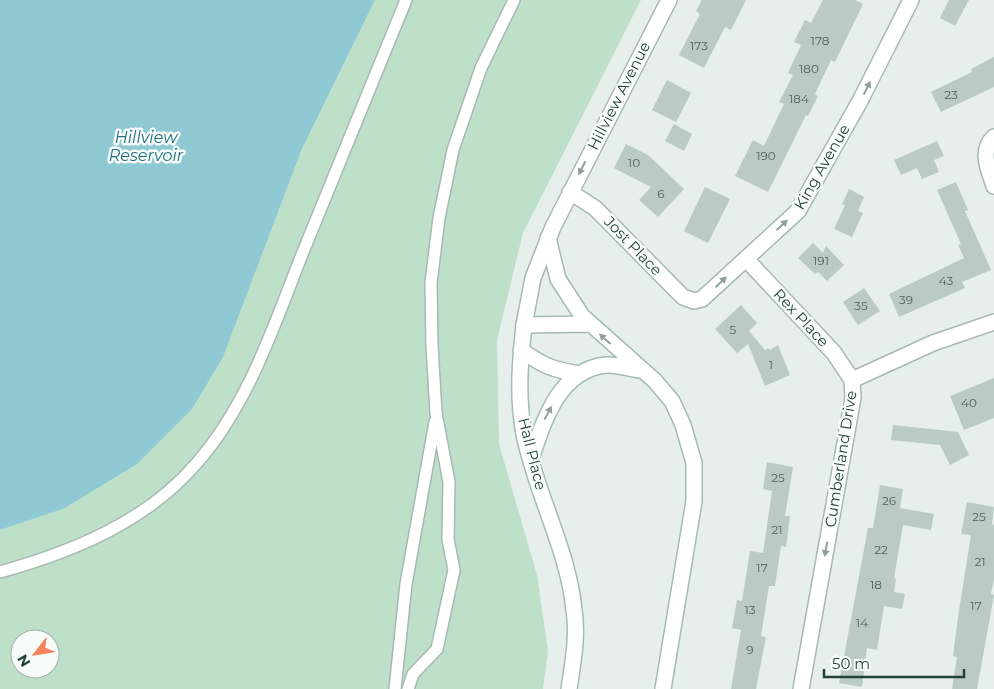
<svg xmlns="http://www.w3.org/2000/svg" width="994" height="689" font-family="Montserrat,sans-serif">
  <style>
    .green { fill: #bfe0c8; fill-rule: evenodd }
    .water { fill: #8ec9d4 }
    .building { fill: #bbcac4 }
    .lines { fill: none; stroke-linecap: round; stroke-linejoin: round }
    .lane-casing { stroke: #a8b8b2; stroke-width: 14 }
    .street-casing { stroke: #a8b8b2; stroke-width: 18 }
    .secondary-casing { stroke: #a4bbb3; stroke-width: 18 }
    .lane { stroke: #fff; stroke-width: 11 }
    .street { stroke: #fff; stroke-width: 15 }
    .secondary { stroke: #fff; stroke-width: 15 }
    .oneway { fill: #92a09c }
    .labels { text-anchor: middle; stroke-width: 5; stroke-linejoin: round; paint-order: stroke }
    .number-label { font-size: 12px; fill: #4a645c }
    .street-label { font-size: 15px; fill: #24423a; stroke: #f7fbf9 }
    .water-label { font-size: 16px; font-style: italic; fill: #1c6f80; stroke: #f7fbf9 }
  </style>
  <rect width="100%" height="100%" fill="#e6efeb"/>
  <!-- green -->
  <path class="green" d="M375 0H641L523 233 497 340 499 444 537 575 548 651 543 689H0V530L63 509 301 151ZM20 639H50V669H20Z"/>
  <!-- water -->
  <path class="water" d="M0 0H375L301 151 223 357 192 409 137 464 63 509 0 530Z"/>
  <!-- building -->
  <path class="building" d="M702 0H746L731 30 725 27 704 68 679 55 700 14 696 11Z
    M823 0H855L863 4 835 62 831 60 815 94 818 96 808 116 806 115 768 192 735 176 753 140 764 146 784 104 779 102 793 75 788 73 801 45 794 42 805 20 811 23Z
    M949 0H969L955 26 940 18Z
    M994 57V87L941 112 931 92 972 72 971 69Z
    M667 80 691 93 676 122 652 110Z
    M674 124 692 134 684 151 665 141Z
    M937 141 944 156 934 160 939 172 922 179 917 168 901 175 894 160Z
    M626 144 648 155 684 189 658 217 639 200 651 187 614 168Z
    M956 182 968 210 965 211 991 270 962 282 965 288 899 317 889 294 964 258 958 245 961 244 937 190Z
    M705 187 730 199 708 243 684 231Z
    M849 189 864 197 858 211 863 213 852 237 834 229 845 205 842 204Z
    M813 243 823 253 826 246 844 265 827 281 818 272 815 274 798 258Z
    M864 288 880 311 858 325 843 302Z
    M741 305 757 323 749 331 765 350 768 348 770 350 778 345 790 375 765 386 748 344 737 353 715 329Z
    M994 378V418L964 430 950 396Z
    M893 425 958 432 969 455 950 465 940 445 891 440Z
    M767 462 793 467 785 516H790L786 547 781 546 775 586H769L761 636 766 637 756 689H731L741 630 732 628 737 600 742 601 750 551 763 553 772 491 763 489Z
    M880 485 903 489 900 508 934 514 931 530 903 525 894 578 896 579 894 592 905 594 902 609 884 606 877 650 867 648 862 687 839 683 868 528H873Z
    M967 502 994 507 992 524 994 525V578L991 594 994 595 977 689H952L957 657 953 656 958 617 971 535 961 534Z"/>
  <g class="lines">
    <defs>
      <path id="lane" d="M0 572C72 552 146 522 196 464 249 404 274 325 303 252 337 168 371 84 406 0
        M395 689 406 584 435 422
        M408 689 413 674 437 649 454 570 448 539 449 482 436 413 432 346 431 283 439 218 453 150 481 68 514 0"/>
      <path id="street" d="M994 137C979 151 989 170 994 186
        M570 192 595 208 683 297 694 301 702 299 798 211 860 101 911 0
        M746 259 834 353 852 380
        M524 325 533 278 553 227 669 0
        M852 380 933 343 994 322
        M801 689 853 398 852 380"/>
      <path id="secondary" d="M548 238 558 279 582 316 655 381 672 401 683 425 694 463V501L663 689
        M521 350C543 366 554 370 580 374
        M531 459C544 420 559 370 606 365 617 364 630 369 641 370
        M569 689C573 662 578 636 574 610 568 549 536 494 524 434 517 397 520 362 524 325L589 324"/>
    </defs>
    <!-- lane casing -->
    <use href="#lane" class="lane-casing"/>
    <!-- street casing -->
    <use href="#street" class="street-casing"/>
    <!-- secondary casing -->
    <use href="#secondary" class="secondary-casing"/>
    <!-- lane -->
    <use href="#lane" class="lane"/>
    <!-- street -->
    <use href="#street" class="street"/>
    <!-- secondary -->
    <use href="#secondary" class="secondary"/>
  </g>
  <!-- one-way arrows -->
  <defs><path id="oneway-solid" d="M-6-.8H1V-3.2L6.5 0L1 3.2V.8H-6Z" transform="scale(1.25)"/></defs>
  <g class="oneway">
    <use href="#oneway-solid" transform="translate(867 88) rotate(-63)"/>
    <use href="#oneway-solid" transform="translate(582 168) rotate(117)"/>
    <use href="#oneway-solid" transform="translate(782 225) rotate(-43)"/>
    <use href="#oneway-solid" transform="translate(721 282) rotate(-44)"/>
    <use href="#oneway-solid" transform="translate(605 339) rotate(-138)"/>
    <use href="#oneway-solid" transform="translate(548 413) rotate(-62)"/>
    <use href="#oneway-solid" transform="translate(826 549) rotate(100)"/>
  </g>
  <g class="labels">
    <!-- number labels -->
    <g class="number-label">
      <text x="820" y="45">178</text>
      <text x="699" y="50">173</text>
      <text x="809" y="73">180</text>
      <text x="951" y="99">23</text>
      <text x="799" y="103">184</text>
      <text x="766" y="160">190</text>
      <text x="634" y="167">10</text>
      <text x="661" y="198">6</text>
      <text x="821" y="265">191</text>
      <text x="946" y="285">43</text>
      <text x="906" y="304">39</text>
      <text x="861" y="310">35</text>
      <text x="733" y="334">5</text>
      <text x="771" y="369">1</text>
      <text x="969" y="407">40</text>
      <text x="778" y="482">25</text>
      <text x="889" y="505">26</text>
      <text x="979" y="521">25</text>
      <text x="777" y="534">21</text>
      <text x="881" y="554">22</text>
      <text x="980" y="566">21</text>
      <text x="762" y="572">17</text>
      <text x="876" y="589">18</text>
      <text x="976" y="610">17</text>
      <text x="750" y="614">13</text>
      <text x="862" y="627">14</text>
      <text x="750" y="654">9</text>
    </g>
    <!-- street labels -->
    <g class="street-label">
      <text transform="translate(619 96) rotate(-63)" y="5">Hillview Avenue</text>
      <text transform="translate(822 167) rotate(-60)" y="5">King Avenue</text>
      <text transform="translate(633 246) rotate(46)" y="5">Jost Place</text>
      <text transform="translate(801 318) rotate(47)" y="5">Rex Place</text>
      <text transform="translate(532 454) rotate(76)" y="5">Hall Place</text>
      <text transform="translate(841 459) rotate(-81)" y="5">Cumberland Drive</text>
    </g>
    <!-- water labels -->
    <g class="water-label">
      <text x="146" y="143">Hillview<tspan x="146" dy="18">Reservoir</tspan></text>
    </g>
  </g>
  <!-- north arrow -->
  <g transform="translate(35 654) rotate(239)"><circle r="24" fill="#f7fbf9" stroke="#a3b1ad"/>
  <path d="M0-4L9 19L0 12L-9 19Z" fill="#f4845f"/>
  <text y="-8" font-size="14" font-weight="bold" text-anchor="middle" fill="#24423a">N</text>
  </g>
  <!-- scale -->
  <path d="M824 669v8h140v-8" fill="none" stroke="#24423a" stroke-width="2.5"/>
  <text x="832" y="669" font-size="15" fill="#24423a" stroke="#f7fbf9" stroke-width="4" paint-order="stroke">50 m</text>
</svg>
